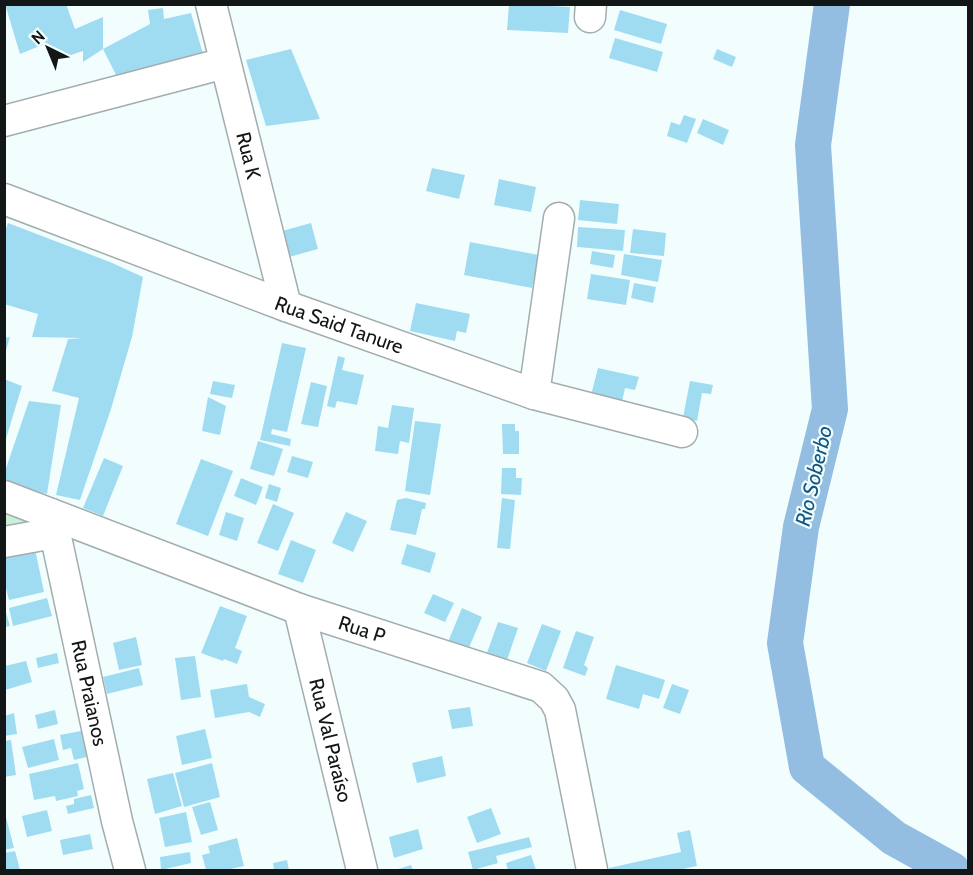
<svg xmlns="http://www.w3.org/2000/svg" width="973" height="875" font-family="Cabin,sans-serif">
  <style>
    .green { fill: #cbf0d9 }
    .lines { fill: none; stroke-linecap: round; stroke-linejoin: round }
    .river { stroke: #93bee1; stroke-width: 36 }
    .building { fill: #9fdcf2 }
    .minor-casing { stroke: #a3adae; stroke-width: 33 }
    .minor { stroke: #fff; stroke-width: 30 }
    .labels { text-anchor: middle; stroke-width: 4.5; stroke-linejoin: round; paint-order: stroke }
    .street-label { font-size: 20px; fill: #121616; stroke: #f2fefe }
    .water-label { font-size: 21px; font-style: italic; fill: #115683; stroke: #f2fefe }
  </style>
  <rect width="100%" height="100%" fill="#f2fefe"/>
  <!-- green -->
  <path class="green" d="M4 499 19 504 26 524 5 528Z"/>
  <g class="lines">
    <!-- river -->
    <path class="river" d="M832 4 813 145 830 409 801 527 785 643 807 767 894 838 952 870"/>
  </g>
  <!-- building -->
  <path class="building" d="M5 4H66L75 29 103 17V49L83 62V51L56 60 47 43 20 54Z
    M509 4 570 7 568 33 507 30Z
    M163 8 164 19 191 13 204 57 117 77 103 49 150 24 148 10Z
    M620 10 667 24 661 44 614 30Z
    M615 38 663 52 657 72 609 58Z
    M291 49 320 119 266 126 246 60Z
    M717 49 736 57 732 67 713 59Z
    M684 115 696 119 687 143 667 136 671 122 680 125Z
    M703 119 729 130 723 145 697 133Z
    M432 168 465 175 459 199 426 191Z
    M499 179 536 187 531 212 494 205Z
    M580 200 619 204 617 224 578 220Z
    M8 223 110 262 143 277 132 337 111 409 80 500 56 495 79 398 52 391 68 339 83 338 32 337 38 314 4 304V234Z
    M311 223 318 249 289 257 282 231Z
    M578 227 625 230 623 251 577 247Z
    M633 229 666 233 664 256 630 253Z
    M470 242 539 255 532 288 464 275Z
    M592 251 615 255 613 268 590 264Z
    M624 254 662 260 658 282 621 275Z
    M591 274 630 280 626 305 587 299Z
    M634 283 656 287 653 303 631 298Z
    M416 303 470 314 466 333 457 331 455 341 410 331Z
    M10 337 5 354H4V338Z
    M282 343 306 348 287 432 272 429 271 434 291 439 290 446 260 440Z
    M338 356 345 358 342 370 364 375 357 405 337 401 335 408 327 406Z
    M598 368 639 377 635 390 625 388 622 402 591 395Z
    M4 379 22 386 5 442H4Z
    M213 381 235 385 232 398 210 394Z
    M690 381 713 385 711 394 702 393 697 421 683 418Z
    M311 382 327 386 318 427 301 424Z
    M208 397 226 406 220 435 202 431Z
    M29 401 61 405 47 494 4 484V474Z
    M392 405 414 408 409 443 400 441 398 454 375 451 378 426 388 428Z
    M415 421 441 424 430 495 405 491Z
    M502 424H515V431H519V454H503Z
    M258 441 283 449 274 476 250 469Z
    M292 456 313 462 308 478 287 472Z
    M104 458 123 466 103 516 83 508Z
    M201 459 233 471 208 536 176 524Z
    M502 468H516V478H522L521 495 501 494Z
    M241 478 263 487 256 505 234 496Z
    M269 484 281 488 277 502 265 498Z
    M406 498 426 503 425 509H422L416 535 390 530 397 500Z
    M502 498 515 500 510 549 497 548Z
    M273 504 294 513 278 551 257 543Z
    M226 512 244 518 237 541 219 535Z
    M346 512 367 521 353 552 332 543Z
    M291 540 316 550 303 583 278 574Z
    M407 544 436 553 430 573 401 564Z
    M35 549 44 592 9 600 4 581V556Z
    M433 594 454 603 445 622 424 613Z
    M47 598 52 616 13 626 9 608Z
    M220 606 247 616 235 648 242 651 237 664 224 659 223 661 201 653Z
    M462 608 482 617 468 650 448 642Z
    M5 609 10 626 4 627V610Z
    M498 622 518 628 507 660 487 653Z
    M542 624 561 631 546 671 527 663Z
    M576 631 594 637 584 665 588 668 585 676 563 668Z
    M136 637 142 665 119 670 113 643Z
    M57 653 59 663 38 668 36 658Z
    M195 656 201 697 181 700 175 658Z
    M26 661 32 682 5 690V666Z
    M616 665 665 680 659 699 643 694 639 709 606 699Z
    M139 668 143 685 107 694 103 677Z
    M247 684 249 697 265 704 260 717 249 712 215 718 210 690Z
    M672 684 689 690 680 714 663 708Z
    M470 707 473 726 452 729 448 710Z
    M55 710 58 724 38 729 35 715Z
    M14 713 17 734 4 736V716Z
    M205 729 212 758 182 765 176 736Z
    M86 730 91 756 74 760 71 748 63 750 60 735Z
    M54 739 59 760 28 768 22 747Z
    M11 740 16 775 4 777V741Z
    M442 756 446 776 417 783 412 763Z
    M78 763 84 789 77 791 78 796 56 801 55 796 34 800 29 774Z
    M212 763 220 797 184 807 175 773Z
    M173 773 182 806 155 814 147 779Z
    M91 795 94 808 68 814 66 806 74 804V799Z
    M210 802 218 830 201 835 192 807Z
    M491 808 501 834 477 843 467 817Z
    M47 810 52 831 27 837 22 816Z
    M186 812 192 842 165 847 159 818Z
    M4 817H6L14 848 4 850Z
    M418 829 423 849 394 858 389 837Z
    M690 830 697 866 678 870H610L609 868 681 852 677 833Z
    M90 834 93 849 63 855 60 840Z
    M529 837 532 847 496 856 498 863 473 870 468 852Z
    M237 838 244 866 226 870H206L202 855 210 853 208 846Z
    M15 851 20 870H6L4 853Z
    M190 852 191 863 161 870 160 857Z
    M531 855 536 870H508L506 863Z
    M287 860 289 870H274L273 863Z
    M411 865 413 870H395Z"/>
  <g class="lines">
    <defs>
      <g id="minor">
        <path id="s1" d="M211 4 286 306"/>
        <path d="M590 17 591 4"/>
        <path d="M4 121 225 63"/>
        <path id="s2" d="M4 199 286 306 534 394 682 432"/>
        <path d="M534 394 559 218"/>
        <path id="s3" d="M4 496 299 609 541 687 554 699 560 710 592 870"/>
        <path id="s4" d="M51 514 117 821 130 870"/>
        <path d="M4 542 54 533"/>
        <path id="s5" d="M299 609 362 870"/>
      </g>
    </defs>
    <!-- minor casing -->
    <use href="#minor" class="minor-casing"/>
    <!-- minor -->
    <use href="#minor" class="minor"/>
  </g>
  <g class="labels">
    <!-- street labels -->
    <g class="street-label">
      <text dy="7" stroke="none"><textPath href="#s1" startOffset="156">Rua K</textPath></text>
      <text dy="7" stroke="none"><textPath href="#s2" startOffset="358">Rua Said Tanure</textPath></text>
      <text dy="7" stroke="none"><textPath href="#s3" startOffset="382">Rua P</textPath></text>
      <text dy="7" stroke="none"><textPath href="#s4" startOffset="183">Rua Praianos</textPath></text>
      <text dy="7" stroke="none"><textPath href="#s5" startOffset="135">Rua Val Paraíso</textPath></text>
    </g>
    <!-- water labels -->
    <g class="water-label">
      <text transform="translate(814 476) rotate(-77)" y="7">Rio Soberbo</text>
    </g>
  </g>
  <!-- border -->
  <rect width="973" height="875" fill="none" stroke="#121616" stroke-width="12"/>
  <!-- north arrow -->
  <g transform="translate(48 48) rotate(317)" stroke="#f2fefe" stroke-width="4.5" paint-order="stroke">
  <path d="M0-4.5L10 22L0 15L-10 22Z" fill="#121616"/>
  <text y="-9" font-size="16" font-weight="bold" text-anchor="middle" fill="#121616">N</text>
  </g>
</svg>
